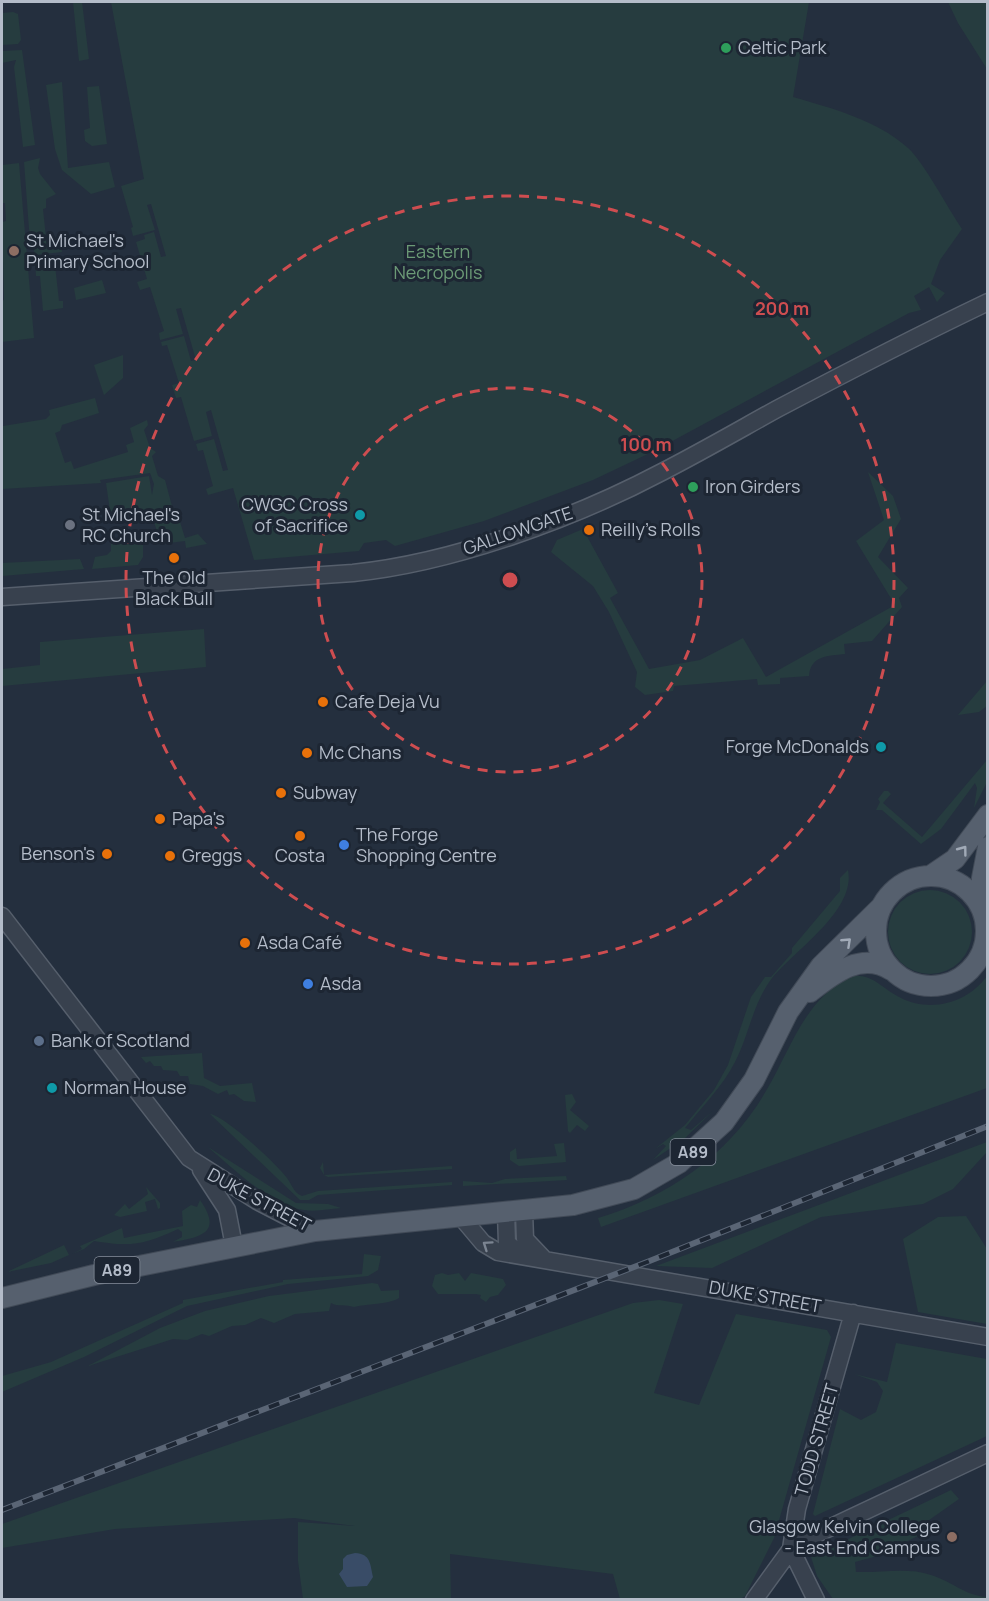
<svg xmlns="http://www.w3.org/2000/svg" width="989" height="1601" font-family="Manrope,sans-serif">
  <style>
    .green { fill: #263c3f }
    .water { fill: #394c67 }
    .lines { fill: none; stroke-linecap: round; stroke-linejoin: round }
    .tertiary-casing { stroke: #565f6c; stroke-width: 19 }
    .primary-casing { stroke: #414a57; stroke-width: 22 }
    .tertiary { stroke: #38414e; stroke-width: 16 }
    .primary { stroke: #56606e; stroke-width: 20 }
    .rail-casing { stroke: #5a6575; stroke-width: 6 }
    .rail { stroke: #1d2633; stroke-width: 4; stroke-dasharray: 11; stroke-linecap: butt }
    .oneway { stroke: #a1aab7 }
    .oneway2 { stroke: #7c8592 }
    .ring { fill: none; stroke: #ce4d50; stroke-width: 3; stroke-dasharray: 10 8 }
    .leisure-dot { fill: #2e9e5b; stroke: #1d2633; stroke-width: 2 }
    .education-dot { fill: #8d6e63; stroke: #1d2633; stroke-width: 2 }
    .culture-dot { fill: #0f9aa8; stroke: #1d2633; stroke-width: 2 }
    .worship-dot { fill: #6b7280; stroke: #1d2633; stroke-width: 2 }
    .food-dot { fill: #e8710a; stroke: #1d2633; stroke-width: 2 }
    .shop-dot { fill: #3f7fe0; stroke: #1d2633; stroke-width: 2 }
    .service-dot { fill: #5c6f8a; stroke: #1d2633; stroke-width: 2 }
    .labels { text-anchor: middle; stroke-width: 6; stroke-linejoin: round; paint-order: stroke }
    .shield { fill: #1d2633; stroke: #878f9c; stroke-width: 1.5 }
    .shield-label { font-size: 16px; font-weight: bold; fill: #b4bcc9 }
    .poi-label { font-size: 18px; fill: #b4bcc9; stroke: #1d2633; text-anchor: start }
    .park-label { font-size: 18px; fill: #6b9a76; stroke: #1d2633 }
    .street-label { font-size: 18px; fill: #b4bcc9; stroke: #1d2633 }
    .centre { fill: #ce4d50; stroke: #1d2633; stroke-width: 3 }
    .ring-label { font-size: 18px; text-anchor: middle; font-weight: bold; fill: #ce4d50; stroke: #1d2633; stroke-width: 6; stroke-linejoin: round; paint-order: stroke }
  </style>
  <rect width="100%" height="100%" fill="#242f3e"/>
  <!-- green -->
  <path class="green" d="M73 2H82L89 59 79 61Z
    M111 2H809L793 97C831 108 877 120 908 148 923 161 949 210 962 229L940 260 931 284 945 293 937 302 929 287 914 296 921 310 909 313 652 452 593 480 484 521 395 546 386 540 364 543 359 551 254 560 233 488 208 495 206 489 213 486 203 450 198 451 196 444 214 439 223 471 228 470 211 410 206 412 212 436 194 441 181 397 176 398 172 385 179 383 167 345 162 346 161 342 184 336 191 361 196 360 181 308 176 309 183 334 160 340 159 333 164 331 150 287 140 290 137 282 147 279 136 242 145 239 144 235 154 232 161 257 166 256 151 204 147 205 155 230 133 236 131 228 133 227 121 186 144 179Z
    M948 2H987V69L958 23Z
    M13 12 18 14 21 40 18 44 2 45V13Z
    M22 50 35 145 23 147 14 67 16 60 2 63V51Z
    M62 82 68 168 109 162 115 187 91 194 62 170 55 149 46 85Z
    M99 86 107 144 92 146 85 141 84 130 90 128 87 87Z
    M40 158 38 168 40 174 56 194 46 199V208L43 209 47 247 61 246 62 252 35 255 29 229 24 162Z
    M19 163 34 338 2 342V301L4 300 2 222 6 221 5 203H2V165Z
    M54 256 59 301H63V308L43 311 40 276H36L35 258Z
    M102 280 106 293 76 300 74 288Z
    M123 355V378L104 395 94 365Z
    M95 398 99 413 62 425 60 431 55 433 65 463 71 461 74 469 128 452 126 445 134 442 130 428 147 420 148 425 144 430 150 448 156 452 152 456 158 476 165 480 173 510 176 509 185 538 198 534 207 544 186 548 185 541 161 544 153 519 143 520 142 515 111 518 106 483 149 476 152 495 154 484 150 473 100 480 101 483 2 489 3 426 46 419 50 415 49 410Z
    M868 472 893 496 901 519 878 557 908 588 899 598 902 607 872 641 844 644 845 654C828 656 811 655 809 676L780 678V684L758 685 757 679 674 686 673 691 645 695 635 687 637 672 609 612 593 586 551 552 557 540 583 529 618 593 610 598 649 669 700 660 743 638 766 677 895 605 856 541 884 520Z
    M143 537V557L138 565 92 569 95 557 107 555 111 551V544L117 539Z
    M80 559 84 569 2 576V563Z
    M204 629 206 667 2 686V669L40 665V642Z
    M987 681V706L979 712 958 715Z
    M987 760V782L974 808 977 788 975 783 941 829 921 844 882 810H876L880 802 878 799 884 791H888L891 794 883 803 922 837Z
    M848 870C856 910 796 949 772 978 753 1003 749 1035 735 1062 722 1087 702 1107 685 1128L691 1130 713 1111 684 1139 653 1160 666 1146 663 1144 655 1149 685 1125 714 1090 728 1065 751 997 765 977H771L792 953V948L840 891V878Z
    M888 932a42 42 0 1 1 84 0a42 42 0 1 1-84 0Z
    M852 976C874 974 882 989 901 998 930 1013 968 1003 987 976V1088L601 1227 598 1218C668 1197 729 1155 766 1091 791 1049 804 999 852 976Z
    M202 1053 204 1078 220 1086 252 1083 256 1102 244 1101 234 1094 229 1095 227 1090 218 1094 203 1086 190 1084 188 1076H180L177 1071 163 1070 161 1066H154L150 1061 146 1063 141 1057Z
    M572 1094 576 1102 570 1110 589 1126 585 1131 577 1125 570 1133 568 1131 565 1095Z
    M210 1114C225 1116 277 1164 287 1178 293 1186 293 1192 302 1196L318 1191 452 1182V1185L318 1195 309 1200H300Z
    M987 1142V1152L953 1189 923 1204 821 1217 712 1268 656 1266Z
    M564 1143 566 1162 519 1166 510 1160V1152L516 1148 517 1159 557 1156 554 1144Z
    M208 1147 296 1203 328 1204 341 1208C329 1209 316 1212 304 1210 273 1207 231 1167 208 1147Z
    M323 1162 324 1175 452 1166V1169L328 1177 324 1175 320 1168Z
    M566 1176 567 1180 463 1186V1181L492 1183 505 1179Z
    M146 1187 160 1203V1208L158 1209 155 1199 145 1202 147 1211 120 1217 114 1215 125 1204 129 1209 148 1194Z
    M200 1200C223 1233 201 1237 173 1242L182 1237V1232L178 1229C144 1245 130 1247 94 1241L84 1249 72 1254 82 1249 80 1246 122 1228 124 1238 183 1226 182 1211 191 1205 197 1207Z
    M966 1216 987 1249V1324L918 1312 903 1239 938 1217Z
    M64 1245 69 1255 51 1263 7 1272Z
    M364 1254 381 1256 378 1270 368 1276 288 1284 187 1306 84 1357 2 1392V1376L51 1362 183 1303V1300L283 1282V1280L362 1274Z
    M442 1273 448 1275 459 1273 465 1281 471 1273 503 1279 506 1285 498 1295 490 1297 486 1302 480 1298 481 1295 476 1294H438L432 1286 435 1275Z
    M372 1283 378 1284 381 1291 399 1290V1298C391 1304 365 1304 354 1307 346 1304 338 1307 331 1303L329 1311 295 1314 274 1323 261 1318 245 1325 232 1326 209 1336 202 1334 187 1340 173 1339 88 1366 160 1328 205 1311 269 1296Z
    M659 1300 683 1304 654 1393 699 1405 736 1314 827 1330 831 1337 774 1538 745 1596 740 1599H620L613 1574 450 1554 451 1599H303L298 1561V1522L355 1526 294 1518 115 1529 2 1548V1524L633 1303Z
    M896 1343 987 1359V1436L815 1516 813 1514 840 1409 861 1420 876 1412 883 1391 877 1382 854 1374 887 1382Z
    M951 1490 959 1499 922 1525 924 1533 877 1556 855 1562 856 1572C881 1573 908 1567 931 1575 951 1581 966 1596 987 1597V1599H833L817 1576 811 1557Z"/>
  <!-- water -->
  <path class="water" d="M355 1553C371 1554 370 1564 373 1577L367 1586 347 1587 339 1574 343 1569V1559L347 1555Z"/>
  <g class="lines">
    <defs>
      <path id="tertiary" d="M2 597 353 573C452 563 573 519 662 472 701 452 739 430 777 409 847 372 917 336 988 302
        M2 916 189 1158 257 1201 315 1231
        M201 1170 227 1210 234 1246
        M524 1211 525 1239 543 1258
        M506 1213 507 1243 522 1255
        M462 1218 483 1243 498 1252 988 1337
        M754 1600 791 1549 806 1539 988 1453
        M816 1600 791 1549 797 1509 853 1313"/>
      <path id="primary" d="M876 931a55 55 0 1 1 110 0a55 55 0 1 1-110 0Z
        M930 876 955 859 988 815
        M982 910V878L988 847
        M810 992C833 974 861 951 891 970
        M2 1298 94 1275 315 1231 573 1205 634 1189 679 1163 724 1122 754 1080 788 1012 821 966 881 907"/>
    </defs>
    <!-- tertiary casing -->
    <use href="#tertiary" class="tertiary-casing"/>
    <!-- primary casing -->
    <use href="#primary" class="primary-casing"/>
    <!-- tertiary -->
    <use href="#tertiary" class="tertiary"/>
    <!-- primary -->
    <use href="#primary" class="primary"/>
    <defs>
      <path id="rail" d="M2 1510 647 1262 988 1126"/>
    </defs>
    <!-- rail casing -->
    <use href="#rail" class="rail-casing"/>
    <!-- rail -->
    <use href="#rail" class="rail"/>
  </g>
  <!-- one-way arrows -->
  <defs><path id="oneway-chevron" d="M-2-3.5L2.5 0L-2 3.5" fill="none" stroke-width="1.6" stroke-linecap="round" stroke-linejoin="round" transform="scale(1.5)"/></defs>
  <g class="oneway">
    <use href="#oneway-chevron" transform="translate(963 850) rotate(-53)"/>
    <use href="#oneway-chevron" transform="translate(847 942) rotate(-43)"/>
  </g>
  <use class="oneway2" href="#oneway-chevron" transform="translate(487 1245) rotate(-145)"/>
  <!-- distance rings -->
  <g class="ring">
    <circle cx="510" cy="580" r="192"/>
    <circle cx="510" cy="580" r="384"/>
  </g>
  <!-- markers -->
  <g class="leisure-dot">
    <circle cx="726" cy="48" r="6"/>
    <circle cx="693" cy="487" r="6"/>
  </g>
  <g class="education-dot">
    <circle cx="14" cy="251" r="6"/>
    <circle cx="952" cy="1537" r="6"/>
  </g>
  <g class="culture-dot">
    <circle cx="360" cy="515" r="6"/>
    <circle cx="881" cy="747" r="6"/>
    <circle cx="52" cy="1088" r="6"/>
  </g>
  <circle class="worship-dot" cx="70" cy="525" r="6"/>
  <g class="food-dot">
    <circle cx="589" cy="530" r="6"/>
    <circle cx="174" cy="558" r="6"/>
    <circle cx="323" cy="702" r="6"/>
    <circle cx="307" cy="753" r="6"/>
    <circle cx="281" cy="793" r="6"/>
    <circle cx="160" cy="819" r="6"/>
    <circle cx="300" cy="836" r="6"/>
    <circle cx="107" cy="854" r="6"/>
    <circle cx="170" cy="856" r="6"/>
    <circle cx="245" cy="943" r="6"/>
  </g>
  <g class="shop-dot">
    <circle cx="344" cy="845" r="6"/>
    <circle cx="308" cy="984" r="6"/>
  </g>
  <circle class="service-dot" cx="39" cy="1041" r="6"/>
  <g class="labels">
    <!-- shield labels -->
    <g class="shield">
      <rect x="670.5" y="1139" width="45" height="26" rx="4.5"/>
      <rect x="94.5" y="1257" width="45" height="26" rx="4.5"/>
    </g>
    <g class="shield-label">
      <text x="693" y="1158">A89</text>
      <text x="117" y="1276">A89</text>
    </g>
    <!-- poi labels -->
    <g class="poi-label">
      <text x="738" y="54">Celtic Park</text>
      <text x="26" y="247">St Michael's<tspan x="26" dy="21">Primary School</tspan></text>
      <text x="705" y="493">Iron Girders</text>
      <text x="348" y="511" text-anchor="end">CWGC Cross<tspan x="348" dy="21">of Sacrifice</tspan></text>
      <text x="82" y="521">St Michael's<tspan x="82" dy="21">RC Church</tspan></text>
      <text x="601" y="536">Reilly's Rolls</text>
      <text x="174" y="584" text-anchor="middle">The Old<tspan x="174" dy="21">Black Bull</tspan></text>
      <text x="335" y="708">Cafe Deja Vu</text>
      <text x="869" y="753" text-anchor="end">Forge McDonalds</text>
      <text x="319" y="759">Mc Chans</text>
      <text x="293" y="799">Subway</text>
      <text x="172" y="825">Papa's</text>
      <text x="356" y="841">The Forge<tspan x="356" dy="21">Shopping Centre</tspan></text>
      <text x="95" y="860" text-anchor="end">Benson's</text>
      <text x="182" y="862">Greggs</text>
      <text x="300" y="862" text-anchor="middle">Costa</text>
      <text x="257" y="949">Asda Café</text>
      <text x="320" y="990">Asda</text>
      <text x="51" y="1047">Bank of Scotland</text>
      <text x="64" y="1094">Norman House</text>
      <text x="940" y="1533" text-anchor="end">Glasgow Kelvin College<tspan x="940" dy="21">- East End Campus</tspan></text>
    </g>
    <!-- park labels -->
    <g class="park-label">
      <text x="438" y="258">Eastern<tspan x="438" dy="21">Necropolis</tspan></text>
    </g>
    <!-- street labels -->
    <g class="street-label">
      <text transform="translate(518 531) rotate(-19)" y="6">GALLOWGATE</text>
      <text transform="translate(259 1200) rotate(28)" y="6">DUKE STREET</text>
      <text transform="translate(765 1297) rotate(10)" y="6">DUKE STREET</text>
      <text transform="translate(817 1440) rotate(-74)" y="6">TODD STREET</text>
    </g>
  </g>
  <circle cx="510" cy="580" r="9" class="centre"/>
  <g class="ring-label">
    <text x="782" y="315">200 m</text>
    <text x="646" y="451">100 m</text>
  </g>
  <!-- border -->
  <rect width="989" height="1601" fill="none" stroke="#b4bcc9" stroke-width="6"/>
</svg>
